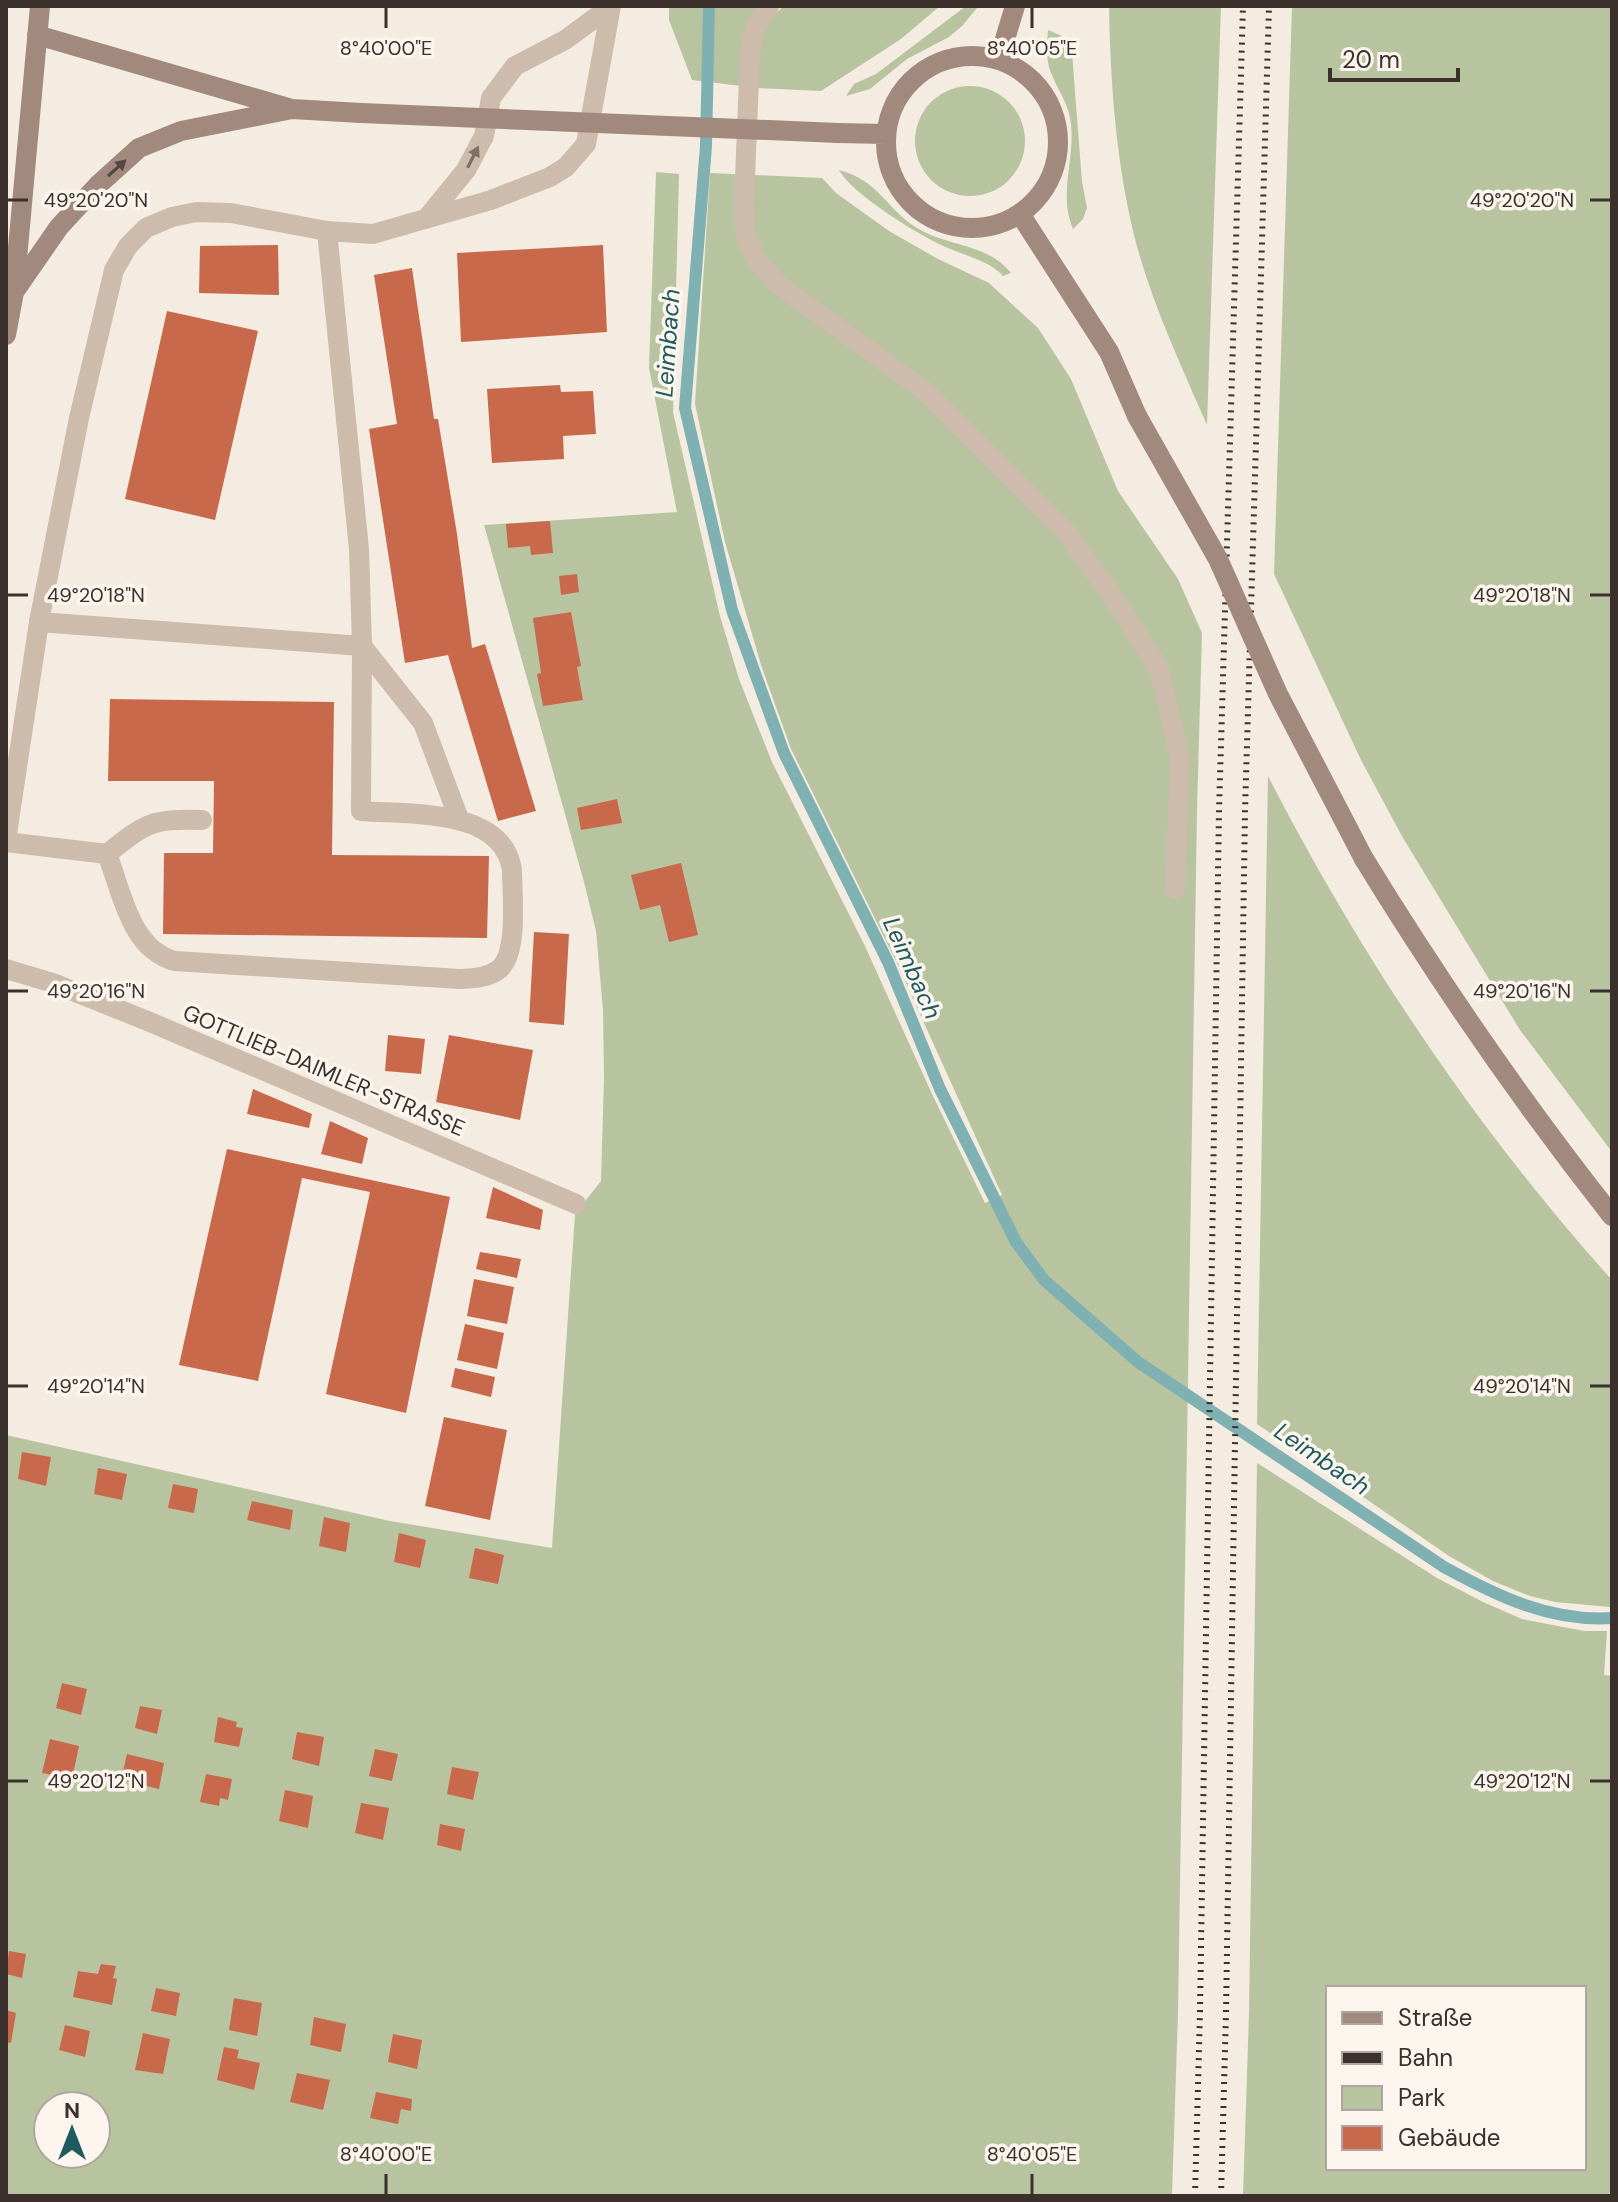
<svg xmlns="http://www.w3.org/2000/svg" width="1618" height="2202" font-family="'DM Sans',sans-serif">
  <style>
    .green { fill: #b8c4a0; fill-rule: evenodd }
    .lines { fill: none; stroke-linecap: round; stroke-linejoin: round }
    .stream { stroke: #7fb0b2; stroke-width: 12 }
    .building { fill: #c8694b }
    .lane { stroke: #cdbbac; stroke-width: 20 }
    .street { stroke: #cdbbac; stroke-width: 20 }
    .secondary { stroke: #a18a7d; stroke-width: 20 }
    .rail { stroke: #3b302b; stroke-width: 6; stroke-dasharray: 2 6; stroke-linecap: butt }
    .secondary-bridge { stroke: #a18a7d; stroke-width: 20 }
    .oneway { fill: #7d6f65 }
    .oneway2 { fill: #544640 }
    .ticks { fill: none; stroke: #3b302b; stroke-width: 3 }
    .labels { text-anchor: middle; stroke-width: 7; stroke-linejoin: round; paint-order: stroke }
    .street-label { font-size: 22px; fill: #3b302b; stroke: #fbf5ee }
    .water-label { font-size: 24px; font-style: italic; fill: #1f5a5e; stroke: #fbf5ee }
    .ticks-label { font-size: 20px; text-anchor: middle; fill: #3b302b; stroke: #fbf5ee; stroke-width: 7; stroke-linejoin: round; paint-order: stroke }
  </style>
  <rect width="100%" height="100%" fill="#f4ebe1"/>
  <!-- green -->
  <path class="green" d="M669 6H767L771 17 784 6H940L901 39 821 91 757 88 692 80 669 20Z
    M966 6 978 7 962 26 949 37 907 59 870 89 846 96 854 84 876 74Z
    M1109 6H1221L1207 425C1177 356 1144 287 1129 213 1115 147 1110 73 1109 6Z
    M1292 6H1612V1152L1520 1030 1403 838 1361 760 1274 574Z
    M1048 30 1071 40 1082 182 1087 208 1083 219 1073 229C1058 193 1075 161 1071 124 1069 102 1055 87 1049 67 1046 55 1047 42 1048 30Z
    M915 141a55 55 0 1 1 110 0a55 55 0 1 1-110 0Z
    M839 170C880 181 885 208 917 228 948 247 987 243 1011 273L1003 276C990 261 966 256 948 248 920 236 853 195 839 170Z
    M656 172 679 174 673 412 720 616 739 679 772 762 864 944 932 1094 985 1203 1002 1195 895 959 791 749 762 668 725 542 695 404 710 173 822 178 836 193 889 231 938 259 989 283 1038 328 1071 379 1118 491 1178 579 1202 633 1197 810 1178 2012 1172 2196H6V1435L390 1521 552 1548 575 1214 601 1181 604 1077 603 1010 596 931 584 882 484 525 677 512 649 368ZM48 2106H96V2154H48Z
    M1268 776C1361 957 1476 1129 1612 1280V1452L1610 1456 1612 1582 1610 1607 1555 1602 1530 1596 1493 1581 1449 1556 1257 1424Z
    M1257 1463 1437 1578 1483 1602 1522 1619 1584 1631H1607L1604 1675 1612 1676V2196H1243L1249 2013ZM1328 1988H1584V2168H1328Z"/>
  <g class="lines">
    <!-- stream -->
    <path class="stream" d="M709 6 706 146 685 408 732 610 784 753 888 962 940 1089 1016 1242 1044 1280 1138 1362 1444 1567C1497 1596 1550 1622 1612 1618"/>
  </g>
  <!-- building -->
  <path class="building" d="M278 245 279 295 199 293 200 246Z
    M603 245 607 332 461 342 457 253Z
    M412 268 434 419H438L457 534 472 648 485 644 536 811 498 821 448 655 405 663 369 429 397 424 374 275Z
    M167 311 258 331 215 520 125 499Z
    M560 385 561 392 593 391 596 434 563 436 564 459 492 463 487 389Z
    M550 521 553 553 531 555 530 546 508 548 506 524Z
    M577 574 579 592 561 595 559 576Z
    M571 612 581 666 577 667 583 700 543 706 537 674 541 673 533 618Z
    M110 699 334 702 332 855 489 856 487 938 163 934 164 853H213L214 781H108Z
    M617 799 622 823 581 830 577 808Z
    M681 863 698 935 669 942 660 905 640 910 631 875Z
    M534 932 569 934 564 1025 529 1022Z
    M388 1035 425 1039 421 1074 385 1071Z
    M449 1035 533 1050 520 1120 436 1102Z
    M253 1089 312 1114 309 1128 247 1114Z
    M330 1121 368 1138 362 1164 321 1154Z
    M227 1149 450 1197 406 1413 326 1394 370 1192 302 1178 258 1381 179 1365Z
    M493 1187 543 1210 540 1230 486 1218Z
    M480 1252 521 1259 517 1278 476 1269Z
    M474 1279 514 1287 507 1324 467 1316Z
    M465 1324 504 1333 497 1369 457 1360Z
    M455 1368 495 1377 491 1397 451 1387Z
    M444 1417 507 1430 490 1520 425 1506Z
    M22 1452 51 1457 46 1486 18 1479Z
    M98 1468 127 1474 122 1500 94 1494Z
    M173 1484 198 1489 194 1513 168 1508Z
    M252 1501 293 1510 290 1530 247 1520Z
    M324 1517 350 1523 346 1552 319 1546Z
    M399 1533 426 1540 420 1568 394 1562Z
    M475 1548 504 1555 498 1584 469 1578Z
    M62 1683 87 1689 81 1715 56 1708Z
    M140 1706 162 1710 157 1734 135 1728Z
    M218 1717 237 1722 236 1727 243 1728 239 1747 214 1742Z
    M297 1732 324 1737 319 1766 292 1759Z
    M50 1739 79 1746 72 1779 42 1773Z
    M375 1749 398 1754 392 1781 369 1776Z
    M127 1754 164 1763 159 1789 121 1780Z
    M452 1767 479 1772 473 1800 447 1794Z
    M206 1774 232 1779 228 1800 220 1798 219 1806 200 1802Z
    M285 1790 313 1796 308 1828 279 1821Z
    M361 1803 389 1808 383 1840 355 1833Z
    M440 1824 465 1829 461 1851 437 1845Z
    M9 1951 26 1954 22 1978 6 1974Z
    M101 1964 116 1966 113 1978 117 1979 112 2005 73 1997 78 1971 98 1974Z
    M156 1988 180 1993 176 2016 151 2011Z
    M234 1998 262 2003 257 2036 229 2030Z
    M6 2010 16 2013 11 2043 6 2042Z
    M314 2017 346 2024 341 2052 310 2045Z
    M65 2025 90 2031 85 2057 59 2050Z
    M143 2033 170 2039 163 2074 135 2070Z
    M393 2034 422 2040 417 2069 388 2062Z
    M224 2047 239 2050 237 2058 260 2063 254 2090 217 2080Z
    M297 2073 330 2080 323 2110 290 2102Z
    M376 2092 412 2099 411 2111 401 2109 398 2124 370 2118Z"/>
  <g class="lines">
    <!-- lane -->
    <path class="lane" d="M769 6 755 28 750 54 744 202 745 232 756 259 779 285 926 392 1067 533 1119 606 1159 669 1180 759 1175 889
      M327 231 359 549 362 646 423 723 459 819
      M39 622 362 646 361 811C408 815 503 807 512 870 512 894 519 955 498 970 487 978 473 978 460 979L175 961C130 949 122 892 107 854
      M6 842 107 854C147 822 151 819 202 820"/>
    <!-- street -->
    <path class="street" d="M426 219 466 170 484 136 491 98 515 66 565 40 610 7
      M6 840 39 622 79 418 114 270 128 246 146 228 172 217 196 212 231 213 327 231 373 234 491 200 550 177 566 167 586 144 611 6
      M6 969 53 983 150 1022 576 1204"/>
    <!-- secondary -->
    <path class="secondary" d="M37 35 292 109 361 113
      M886 142a86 86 0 1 1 172 0a86 86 0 1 1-172 0Z
      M999 59 1015 6
      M838 133 886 134
      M1020 214 1109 352 1137 416
      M14 292 59 227 98 185 139 148 181 131 292 109
      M6 335 14 292 40 6
      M1364 859C1440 983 1522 1102 1612 1216"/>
    <!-- rail -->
    <path class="rail" d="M1195 2196 1200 2012 1219 811 1243 6
      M1221 2196 1226 2013 1245 811 1269 6"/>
    <!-- secondary-bridge -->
    <path class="secondary-bridge" d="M361 113 838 133
      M1137 416 1218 559 1278 694 1364 859"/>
  </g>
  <!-- one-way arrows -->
  <defs><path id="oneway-solid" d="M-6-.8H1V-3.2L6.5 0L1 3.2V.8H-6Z" transform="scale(2)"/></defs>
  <use class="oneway" href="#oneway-solid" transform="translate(473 157) rotate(-63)"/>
  <use class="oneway2" href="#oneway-solid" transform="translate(117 168) rotate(-42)"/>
  <!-- ticks -->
  <path class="ticks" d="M386 8V28M1032 8V28M8 200H28M1590 200H1610M8 595H28M1590 595H1610M8 991H28M1590 991H1610M8 1386H28M1590 1386H1610M8 1781H28M1590 1781H1610M386 2174V2194M1032 2174V2194"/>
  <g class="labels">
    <!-- street labels -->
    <g class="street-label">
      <text transform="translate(324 1070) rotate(23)" y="8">GOTTLIEB-DAIMLER-STRASSE</text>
    </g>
    <!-- water labels -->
    <g class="water-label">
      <text transform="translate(668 343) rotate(-86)" y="8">Leimbach</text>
      <text transform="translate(912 968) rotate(66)" y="8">Leimbach</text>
      <text transform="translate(1322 1459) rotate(34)" y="8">Leimbach</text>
    </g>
  </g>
  <g class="ticks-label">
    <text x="386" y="55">8°40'00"E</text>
    <text x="1032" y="55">8°40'05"E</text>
    <text x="96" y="207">49°20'20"N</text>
    <text x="1522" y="207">49°20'20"N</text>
    <text x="96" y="602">49°20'18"N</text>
    <text x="1522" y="602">49°20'18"N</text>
    <text x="96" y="998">49°20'16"N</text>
    <text x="1522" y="998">49°20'16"N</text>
    <text x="96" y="1393">49°20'14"N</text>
    <text x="1522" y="1393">49°20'14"N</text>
    <text x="96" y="1788">49°20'12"N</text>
    <text x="1522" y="1788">49°20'12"N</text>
    <text x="386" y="2161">8°40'00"E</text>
    <text x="1032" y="2161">8°40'05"E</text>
  </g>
  <!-- border -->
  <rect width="1618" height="2202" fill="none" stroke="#3b302b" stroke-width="16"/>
  <!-- legend -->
  <rect x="1326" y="1986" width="260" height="184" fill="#fbf5ee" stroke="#aea6a0" stroke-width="2"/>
  <rect x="1342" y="2012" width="40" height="12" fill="#a18a7d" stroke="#aea6a0" stroke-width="2"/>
  <text x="1398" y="2026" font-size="24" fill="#3b302b">Straße</text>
  <rect x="1342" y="2052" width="40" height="12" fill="#3b302b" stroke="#aea6a0" stroke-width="2"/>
  <text x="1398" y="2066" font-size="24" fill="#3b302b">Bahn</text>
  <rect x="1342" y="2086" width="40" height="24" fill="#b8c4a0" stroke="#aea6a0" stroke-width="2"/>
  <text x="1398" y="2106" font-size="24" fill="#3b302b">Park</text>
  <rect x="1342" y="2126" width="40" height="24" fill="#c8694b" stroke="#aea6a0" stroke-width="2"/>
  <text x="1398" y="2146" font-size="24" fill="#3b302b">Gebäude</text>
  <!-- north arrow -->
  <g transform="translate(72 2130)"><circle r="38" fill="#fbf5ee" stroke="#aea6a0" stroke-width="2"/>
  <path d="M0-6L14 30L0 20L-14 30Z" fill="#1f5a5e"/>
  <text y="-12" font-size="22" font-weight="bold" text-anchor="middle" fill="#3b302b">N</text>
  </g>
  <!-- scale -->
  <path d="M1330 68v12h128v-12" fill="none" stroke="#3b302b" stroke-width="4"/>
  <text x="1342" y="68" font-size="24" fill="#3b302b" stroke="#fbf5ee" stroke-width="6" paint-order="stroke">20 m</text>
</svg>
